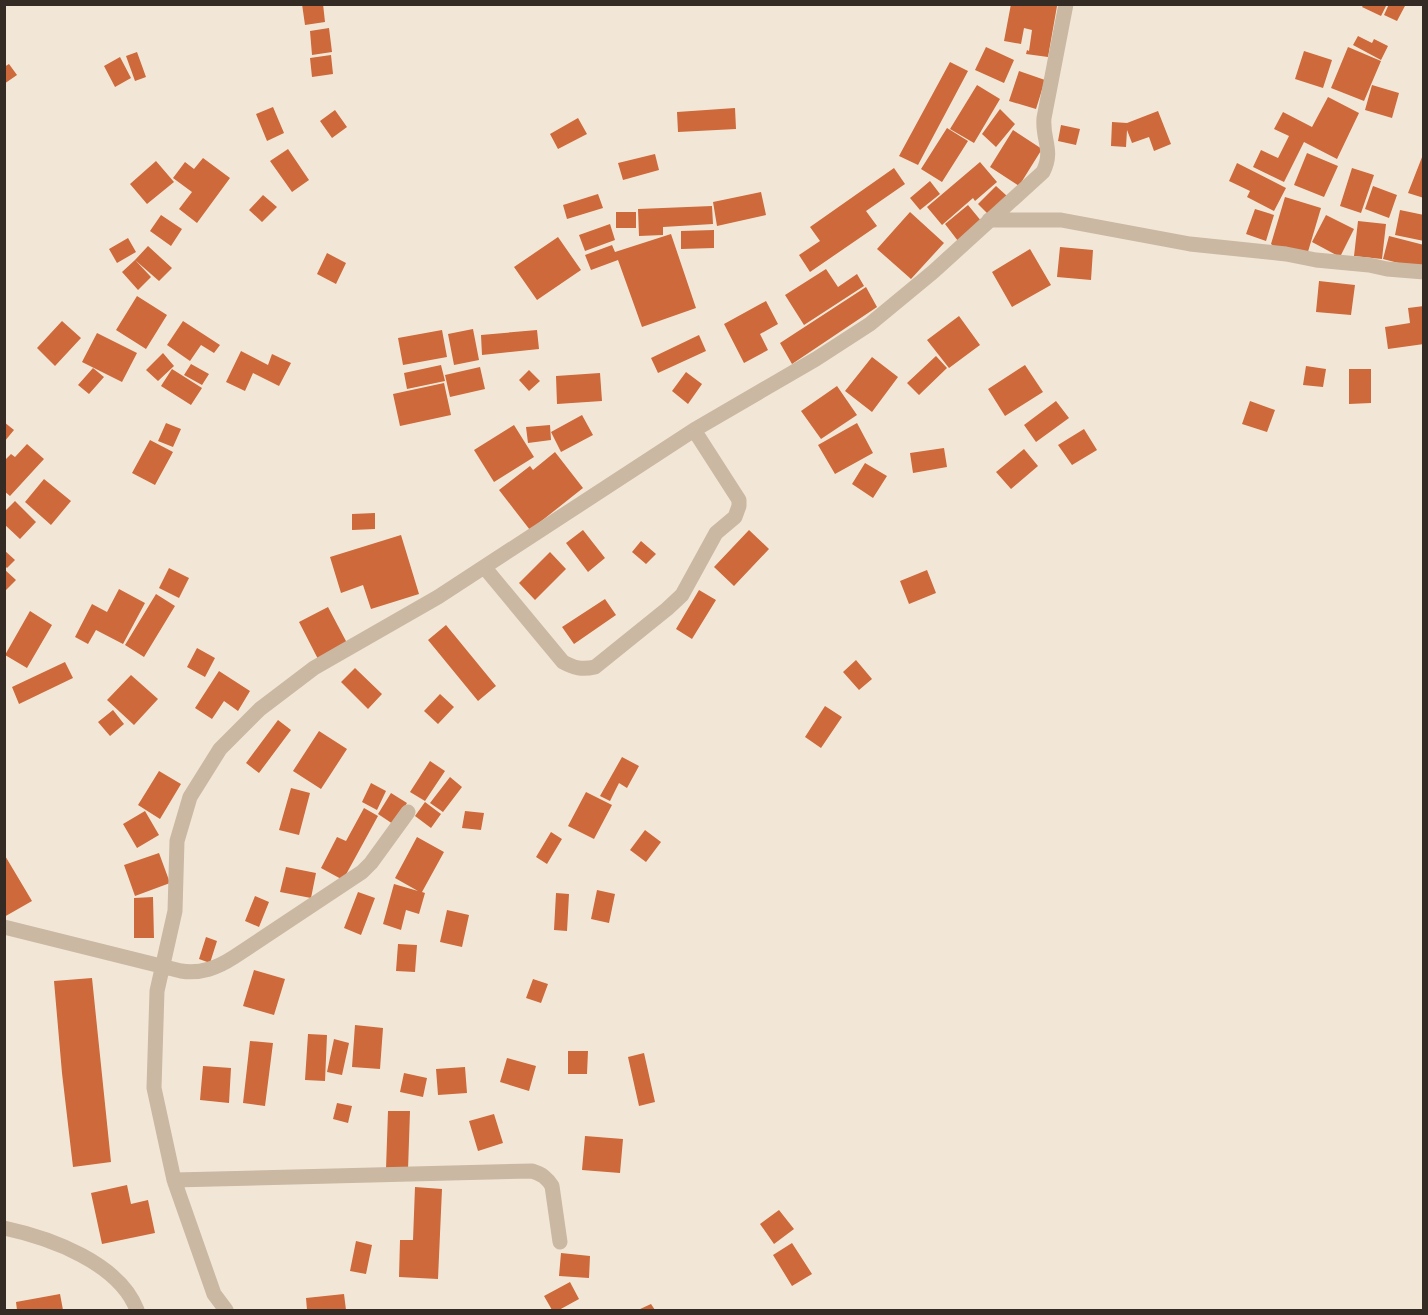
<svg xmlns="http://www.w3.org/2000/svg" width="1428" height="1315" font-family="Helvetica,sans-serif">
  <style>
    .building { fill: #cd693a }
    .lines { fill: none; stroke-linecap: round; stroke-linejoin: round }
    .street { stroke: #cab8a2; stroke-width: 15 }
  </style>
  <rect width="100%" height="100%" fill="#f2e7d6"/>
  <!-- building -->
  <path class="building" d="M302 4H323L325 22 305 25Z
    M1011 4 1057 6 1048 57 1026 54 1027 50 1029 51 1032 30 1024 28 1021 44 1004 41Z
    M1364 4H1387L1381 16 1362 7Z
    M1389 4H1406L1397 21 1384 15Z
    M329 28 332 52 312 55 310 31Z
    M1358 36 1372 43 1374 39 1388 46 1381 60 1353 45Z
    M986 47 1014 60 1004 83 975 70Z
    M1348 47 1381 61 1364 101 1331 88Z
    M1304 51 1332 60 1323 88 1295 79Z
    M137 52 146 77 135 81 126 56Z
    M331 55 333 74 312 77 310 58Z
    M120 57 131 78 115 87 104 66Z
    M950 62 968 71 918 165 899 156Z
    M9 64 17 75 4 84V67Z
    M1019 71 1045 80 1036 109 1009 101Z
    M977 85 1000 99 974 143 950 129Z
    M1372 85 1399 93 1392 118 1365 110Z
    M1328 97 1359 113 1337 159 1304 142 1284 182 1253 167 1261 150 1278 158 1289 136 1274 129 1283 112 1312 127Z
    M273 107 284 133 267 141 256 114Z
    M735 108 736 129 678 132 677 112Z
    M1000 109 1015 124 996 147 982 134Z
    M335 110 347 127 332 138 320 121Z
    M1158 111 1171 144 1154 151 1149 137 1132 143 1127 130 1126 147 1111 146 1112 122 1127 123Z
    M578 118 587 134 558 149 550 134Z
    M1061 125 1080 129 1076 145 1058 141Z
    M947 128 968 141 942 182 921 169Z
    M1013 130 1042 149 1019 186 990 167Z
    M288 149 309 180 292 192 270 161Z
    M1424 152V198L1408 193Z
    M1307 153 1338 166 1324 197 1294 185Z
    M655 154 659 170 623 180 618 163Z
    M203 158 230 178 197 223 179 209 192 192 173 178 185 162 194 169Z
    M156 161 174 182 147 204 130 184Z
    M980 162 997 182 975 201 973 198 942 225 927 207Z
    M1237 163 1286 188 1274 211 1247 197 1250 191 1229 181Z
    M894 168 905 184 866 211 877 226 810 272 799 255 820 241 810 227Z
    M1352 168 1374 175 1361 213 1340 206Z
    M930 181 940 194 920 210 910 198Z
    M996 186 1007 196 988 214 978 204Z
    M1373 186 1397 195 1389 218 1365 209Z
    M761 192 766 215 717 226 713 202Z
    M598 194 603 208 567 219 563 205Z
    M263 195 277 207 262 222 249 210Z
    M1285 197 1321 208 1307 255 1283 253 1271 244Z
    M968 205 982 222 958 241 945 224Z
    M712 206 713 224 663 227V235L639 236 638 209Z
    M1255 209 1274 215 1266 241 1246 234Z
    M1400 210 1424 215V241L1395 235Z
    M616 212H636V228H616Z
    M910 212 944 243 911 279 877 249Z
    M161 215 182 229 171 246 150 231Z
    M1326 215 1354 229 1340 257 1312 242Z
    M1358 221 1386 224 1382 259 1354 256Z
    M610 224 615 240 585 251 579 235Z
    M714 230V248L681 249V231Z
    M671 234 696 308 642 327 618 260 591 270 585 255 612 245 615 252Z
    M1389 236 1424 245 1422 269 1383 259Z
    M558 237 581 270 537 300 514 267Z
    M128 238 136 252 117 263 109 249Z
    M148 246 172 268 159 281 135 260Z
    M1060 247 1093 250 1091 280 1057 277Z
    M1030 249 1051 285 1012 307 992 272Z
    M327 253 346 263 336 284 317 274Z
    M135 260 151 277 138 290 122 272Z
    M826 269 838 287 857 274 864 286 804 325 785 295Z
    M1319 281 1355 285 1351 315 1316 312Z
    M866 287 877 307 792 364 780 343Z
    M137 296 167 315 146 349 116 330Z
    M766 301 778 324 760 334 768 350 744 363 724 324Z
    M1424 306V344L1388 349 1385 327 1410 323 1408 308Z
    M959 316 980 345 949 368 927 340Z
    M62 321 81 338 55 366 37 348Z
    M183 321 220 345 214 353 201 345 190 361 167 345Z
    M473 329 479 360 454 365 448 334Z
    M442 330 447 357 403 365 398 338Z
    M537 330 539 349 482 355 481 335Z
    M97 333 137 353 122 382 82 362Z
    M699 335 706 351 658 373 651 358Z
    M241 351 268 365 272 354 291 363 279 386 253 373 245 391 226 382Z
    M163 353 174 366 158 381 146 370Z
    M936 356 947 368 919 395 907 383Z
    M872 357 898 377 872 412 845 391Z
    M191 364 209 374 202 385 184 375Z
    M441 365 445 381 407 389 404 373Z
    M1025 365 1043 392 1005 416 988 389Z
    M1306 366 1326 369 1323 387 1303 385Z
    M480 367 485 389 450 397 445 375Z
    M93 368 104 377 89 394 78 385Z
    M172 369 202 388 191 405 161 386Z
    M1349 369H1371V403L1349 404Z
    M529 370 540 381 529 391 519 380Z
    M686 372 702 384 688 404 672 391Z
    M600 373 602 401 557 404 556 376Z
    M444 383 451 415 400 426 393 394Z
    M837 386 857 415 821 439 801 411Z
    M1056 401 1069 418 1036 442 1024 425Z
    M1250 401 1275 410 1267 432 1242 424Z
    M582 415 593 435 561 452 551 432Z
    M4 422 14 430 4 442Z
    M166 423 181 429 173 447 158 441Z
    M857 423 873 453 835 474 818 445Z
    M514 425 534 457 494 482 474 450Z
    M550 425 551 440 528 443 526 427Z
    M1084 429 1097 450 1072 465 1058 445Z
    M150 440 173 452 155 485 132 473Z
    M27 444 44 459 10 496 4 491V461L11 454 15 457Z
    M944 448 947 467 913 473 910 453Z
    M1024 449 1038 466 1011 489 996 472Z
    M555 452 583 488 530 530 499 490 530 466 533 470Z
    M865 463 887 476 873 498 852 484Z
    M44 479 71 501 51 525 25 502Z
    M15 501 36 522 20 539 4 524V512Z
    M375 513V529L352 530V514Z
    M583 530 605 558 588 572 566 543Z
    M749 530 769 549 734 586 714 567Z
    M401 535 419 594 371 609 363 585 341 593 330 557Z
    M641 541 656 554 646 564 632 552Z
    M4 550 15 560 7 568 4 565Z
    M550 552 566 569 535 600 519 583Z
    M169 568 189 578 179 598 159 588Z
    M4 569 16 580 4 592Z
    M927 570 936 593 909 604 900 581Z
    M119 589 145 603 123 644 96 630 88 644 75 637 92 604 107 612Z
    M699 590 716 600 692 639 676 629Z
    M156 594 175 606 144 657 125 645Z
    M605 599 616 615 574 644 562 627Z
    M328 607 347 643 318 659 299 622Z
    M30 611 52 625 27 668 5 655Z
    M446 625 496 686 478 701 428 640Z
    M197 648 215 658 205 677 187 667Z
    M856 660 872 679 859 690 843 672Z
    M65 662 73 678 19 704 12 687Z
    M355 668 382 694 368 709 341 682Z
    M219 671 250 691 238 711 224 701 212 719 195 708Z
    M131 675 158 699 134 725 107 700Z
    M440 694 454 707 438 724 424 711Z
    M825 706 842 717 821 748 805 737Z
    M113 710 124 724 110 736 98 722Z
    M278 720 291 730 259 773 246 763Z
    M319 731 347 749 321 789 293 771Z
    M622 757 639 766 627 788 619 783 610 801 600 796Z
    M430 761 445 771 425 801 410 792Z
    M159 771 181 784 160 819 138 805Z
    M450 777 462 787 443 812 430 803Z
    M371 783 386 791 377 810 362 802Z
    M291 788 310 793 299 835 279 830Z
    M586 792 612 805 594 839 568 826Z
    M391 793 407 803 393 824 378 814Z
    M425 802 441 814 431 828 415 816Z
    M364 808 378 816 343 880 321 868 337 837 346 841Z
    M145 811 159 835 137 848 123 824Z
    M465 811 484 813 481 830 462 828Z
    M645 830 661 842 646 862 630 850Z
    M551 832 562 839 547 864 536 857Z
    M417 837 444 852 422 892 425 893 419 914 406 910 401 930 383 924 394 884 418 891 395 878Z
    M159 853 170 883 135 896 124 865Z
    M4 854 32 901 4 917Z
    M286 867 316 873 311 898 280 892Z
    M597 890 615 894 609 923 591 919Z
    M358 892 375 898 361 935 344 928Z
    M556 893 569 894 567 931 554 930Z
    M255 896 269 902 259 927 245 921Z
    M153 897 154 938H134V898Z
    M447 910 469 915 462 947 440 942Z
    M206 937 217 941 210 963 199 959Z
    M398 944 417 945 415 972 396 971Z
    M254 970 285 979 274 1015 243 1006Z
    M92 978 111 1162 73 1167 62 1073 54 981Z
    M533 979 548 984 541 1003 526 998Z
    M355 1025 383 1028 380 1069 352 1067Z
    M308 1034 327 1035 325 1081 305 1080Z
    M334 1039 349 1043 342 1075 327 1072Z
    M250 1041 273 1043 265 1106 243 1103Z
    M568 1051H588L587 1074H568Z
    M644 1053 655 1102 639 1106 628 1057Z
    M507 1058 536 1066 529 1091 500 1082Z
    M203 1066 231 1068 229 1103 200 1100Z
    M465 1067 467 1093 438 1095 436 1069Z
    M404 1073 427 1078 423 1097 400 1092Z
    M337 1103 352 1106 348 1123 333 1119Z
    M388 1111H410L408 1170 386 1169Z
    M494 1114 503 1143 478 1151 469 1121Z
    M585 1136 623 1139 620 1173 582 1170Z
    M127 1185 131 1204 148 1200 155 1233 102 1244 91 1193Z
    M415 1187 442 1189 438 1279 399 1277 400 1240H413Z
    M779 1210 794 1229 774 1244 760 1224Z
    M356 1241 372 1245 366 1274 350 1271Z
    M792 1243 812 1274 792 1286 773 1255Z
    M561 1253 590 1256 589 1278 559 1276Z
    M570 1282 579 1299 559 1310H552L544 1296Z
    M60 1294 63 1310H17L16 1302Z
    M344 1294 346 1310H307L306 1298Z
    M651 1304 655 1310H638Z"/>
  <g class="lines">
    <!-- street -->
    <path class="street" d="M989 220H1061L1190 244 1286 254 1316 260 1369 265 1387 269 1424 272
      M485 568 563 662C574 668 582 670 595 667L667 609 682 595 716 533 735 517 739 506V500L694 430
      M4 927 181 971C201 974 217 968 234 957L362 872 371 863 408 812
      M174 1180 532 1171C542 1174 547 1178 552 1186L560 1242
      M4 1228C51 1238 119 1263 137 1310
      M226 1310 214 1294 174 1180 154 1088 157 991 175 911 177 841 190 797 220 749 260 709 314 668 438 597 694 430 816 359 870 324 933 272 1043 172C1054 150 1042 140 1044 118L1066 4"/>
  </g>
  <!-- border -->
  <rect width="1428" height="1315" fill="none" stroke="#352b25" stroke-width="12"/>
</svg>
